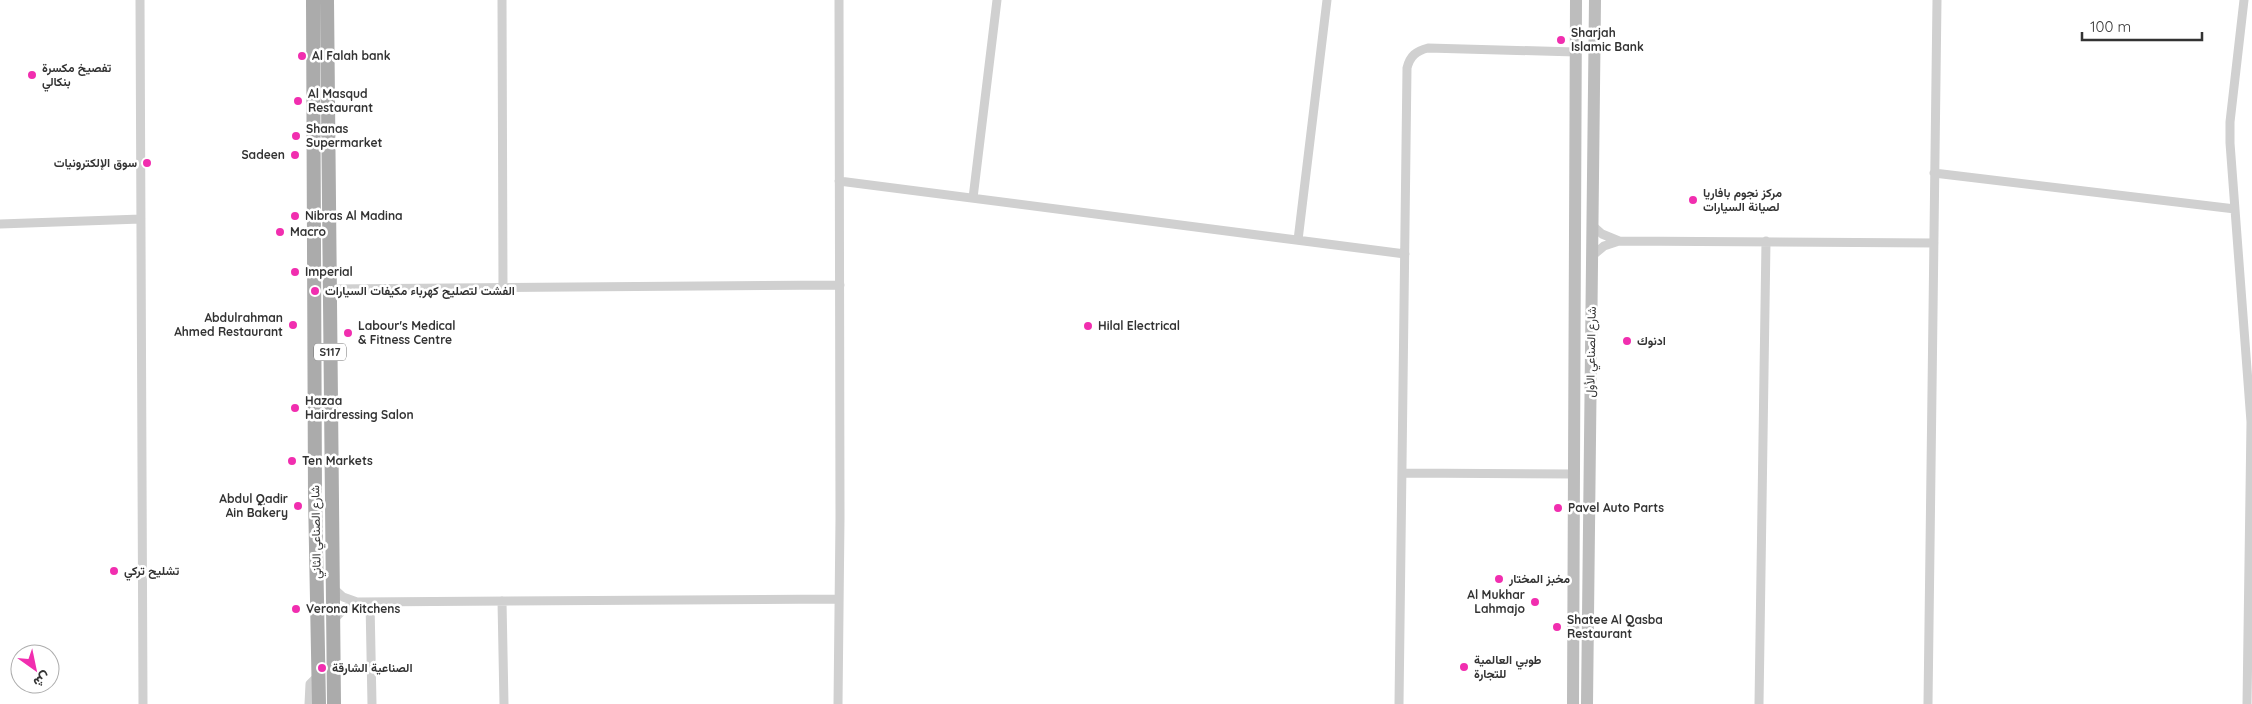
<svg xmlns="http://www.w3.org/2000/svg" width="2252" height="704" font-family="Quicksand,Vazirmatn,sans-serif">
  <style>
    .lines { fill: none; stroke-linecap: round; stroke-linejoin: round }
    .street { stroke: #d0d0d0; stroke-width: 9 }
    .secondary { stroke: #bdbdbd; stroke-width: 12 }
    .primary { stroke: #ababab; stroke-width: 14 }
    .poi-dot { fill: #f12eaf; stroke: #fff; stroke-width: 2 }
    .labels { text-anchor: middle; stroke-width: 5; stroke-linejoin: round; paint-order: stroke }
    .shield { fill: #fff; stroke: #707070; stroke-width: 1 }
    .shield-label { font-size: 11px; font-weight: bold; fill: #333 }
    .poi-label { font-size: 12px; font-weight: bold; fill: #333; stroke: #fff; text-anchor: start }
    .street-label { font-size: 12px; fill: #333; stroke: #fff }
  </style>
  <rect width="100%" height="100%" fill="#fff"/>
  <g class="lines">
    <!-- street -->
    <path class="street" d="M140 0 143 704
      M502 0 503 288
      M2244 0 2230 122V143L2251 422 2247 704
      M1934 173 2235 209
      M839 181 1405 254
      M973 198 997 0
      M0 224 141 219
      M1593 226 1602 234 1619 241
      M1298 240 1327 0
      M1592 256 1604 246 1619 241 1934 243
      M329 289 840 285
      M1402 473 1574 474
      M332 587 343 597 357 602 839 599
      M502 601 504 704
      M370 602 372 704
      M332 621 343 610 357 602
      M309 704 310 684 319 675
      M838 704 840 518 839 0
      M1399 704 1407 68C1410 56 1416 51 1428 48L1576 52
      M1759 704 1766 241
      M1928 704 1937 0"/>
    <!-- secondary -->
    <path class="secondary" d="M1573 704 1576 0
      M1587 704 1595 0"/>
    <!-- primary -->
    <path class="primary" d="M313 0 315 496 319 704
      M327 0 334 704"/>
  </g>
  <!-- markers -->
  <g class="poi-dot">
    <circle cx="1561" cy="40" r="5"/>
    <circle cx="302" cy="56" r="5"/>
    <circle cx="32" cy="75" r="5"/>
    <circle cx="298" cy="101" r="5"/>
    <circle cx="296" cy="136" r="5"/>
    <circle cx="295" cy="155" r="5"/>
    <circle cx="147" cy="163" r="5"/>
    <circle cx="1693" cy="200" r="5"/>
    <circle cx="295" cy="216" r="5"/>
    <circle cx="280" cy="232" r="5"/>
    <circle cx="295" cy="272" r="5"/>
    <circle cx="315" cy="291" r="5"/>
    <circle cx="293" cy="325" r="5"/>
    <circle cx="1088" cy="326" r="5"/>
    <circle cx="348" cy="333" r="5"/>
    <circle cx="1627" cy="341" r="5"/>
    <circle cx="295" cy="408" r="5"/>
    <circle cx="292" cy="461" r="5"/>
    <circle cx="298" cy="506" r="5"/>
    <circle cx="1558" cy="508" r="5"/>
    <circle cx="114" cy="571" r="5"/>
    <circle cx="1499" cy="579" r="5"/>
    <circle cx="1535" cy="602" r="5"/>
    <circle cx="296" cy="609" r="5"/>
    <circle cx="1557" cy="627" r="5"/>
    <circle cx="1464" cy="667" r="5"/>
    <circle cx="322" cy="668" r="5"/>
  </g>
  <g class="labels">
    <!-- shield labels -->
    <rect class="shield" x="314" y="343.5" width="32" height="17" rx="4"/>
    <g class="shield-label">
      <text x="330" y="356">S117</text>
    </g>
    <!-- poi labels -->
    <g class="poi-label">
      <text x="1571" y="37">Sharjah<tspan x="1571" dy="14">Islamic Bank</tspan></text>
      <text x="312" y="60">Al Falah bank</text>
      <text x="42" y="72">تفصيخ مكسرة<tspan x="42" dy="14">بنكالي</tspan></text>
      <text x="308" y="98">Al Masqud<tspan x="308" dy="14">Restaurant</tspan></text>
      <text x="306" y="133">Shanas<tspan x="306" dy="14">Supermarket</tspan></text>
      <text x="285" y="159" text-anchor="end">Sadeen</text>
      <text x="137" y="167" text-anchor="end">سوق الإلكترونيات</text>
      <text x="1703" y="197">مركز نجوم بافاريا<tspan x="1703" dy="14">لصيانة السيارات</tspan></text>
      <text x="305" y="220">Nibras Al Madina</text>
      <text x="290" y="236">Macro</text>
      <text x="305" y="276">Imperial</text>
      <text x="325" y="295">الفشت لتصلیح کھرباء مکیفات السیارات</text>
      <text x="283" y="322" text-anchor="end">Abdulrahman<tspan x="283" dy="14">Ahmed Restaurant</tspan></text>
      <text x="358" y="330">Labour's Medical<tspan x="358" dy="14">&amp; Fitness Centre</tspan></text>
      <text x="1098" y="330">Hilal Electrical</text>
      <text x="1637" y="345">ادنوك</text>
      <text x="305" y="405">Hazaa<tspan x="305" dy="14">Hairdressing Salon</tspan></text>
      <text x="302" y="465">Ten Markets</text>
      <text x="288" y="503" text-anchor="end">Abdul Qadir<tspan x="288" dy="14">Ain Bakery</tspan></text>
      <text x="1568" y="512">Pavel Auto Parts</text>
      <text x="124" y="575">تشليح تركي</text>
      <text x="1509" y="583">مخبز المختار</text>
      <text x="1525" y="599" text-anchor="end">Al Mukhar<tspan x="1525" dy="14">Lahmajo</tspan></text>
      <text x="306" y="613">Verona Kitchens</text>
      <text x="1567" y="624">Shatee Al Qasba<tspan x="1567" dy="14">Restaurant</tspan></text>
      <text x="1474" y="664">طوبي العالمية<tspan x="1474" dy="14">للتجارة</tspan></text>
      <text x="332" y="672">الصناعية الشارقة</text>
    </g>
    <!-- street labels -->
    <g class="street-label">
      <text transform="translate(1591 352) rotate(-89)" y="4">شارع الصناعي الأول</text>
      <text transform="translate(316 532) rotate(-91)" y="4">شارع الصناعي الثاني</text>
    </g>
  </g>
  <!-- north arrow -->
  <g transform="translate(35 669) rotate(147)"><circle r="24" fill="#ffffff" stroke="#adadad"/>
  <path d="M0-4L9 19L0 12L-9 19Z" fill="#f12eaf"/>
  <text y="-8" font-size="14" font-weight="bold" text-anchor="middle" fill="#333333">ش</text>
  </g>
  <!-- scale -->
  <path d="M2082 32v8h120v-8" fill="none" stroke="#333333" stroke-width="2.5"/>
  <text x="2090" y="32" font-size="15" fill="#333333" stroke="#ffffff" stroke-width="4" paint-order="stroke">100 m</text>
</svg>
